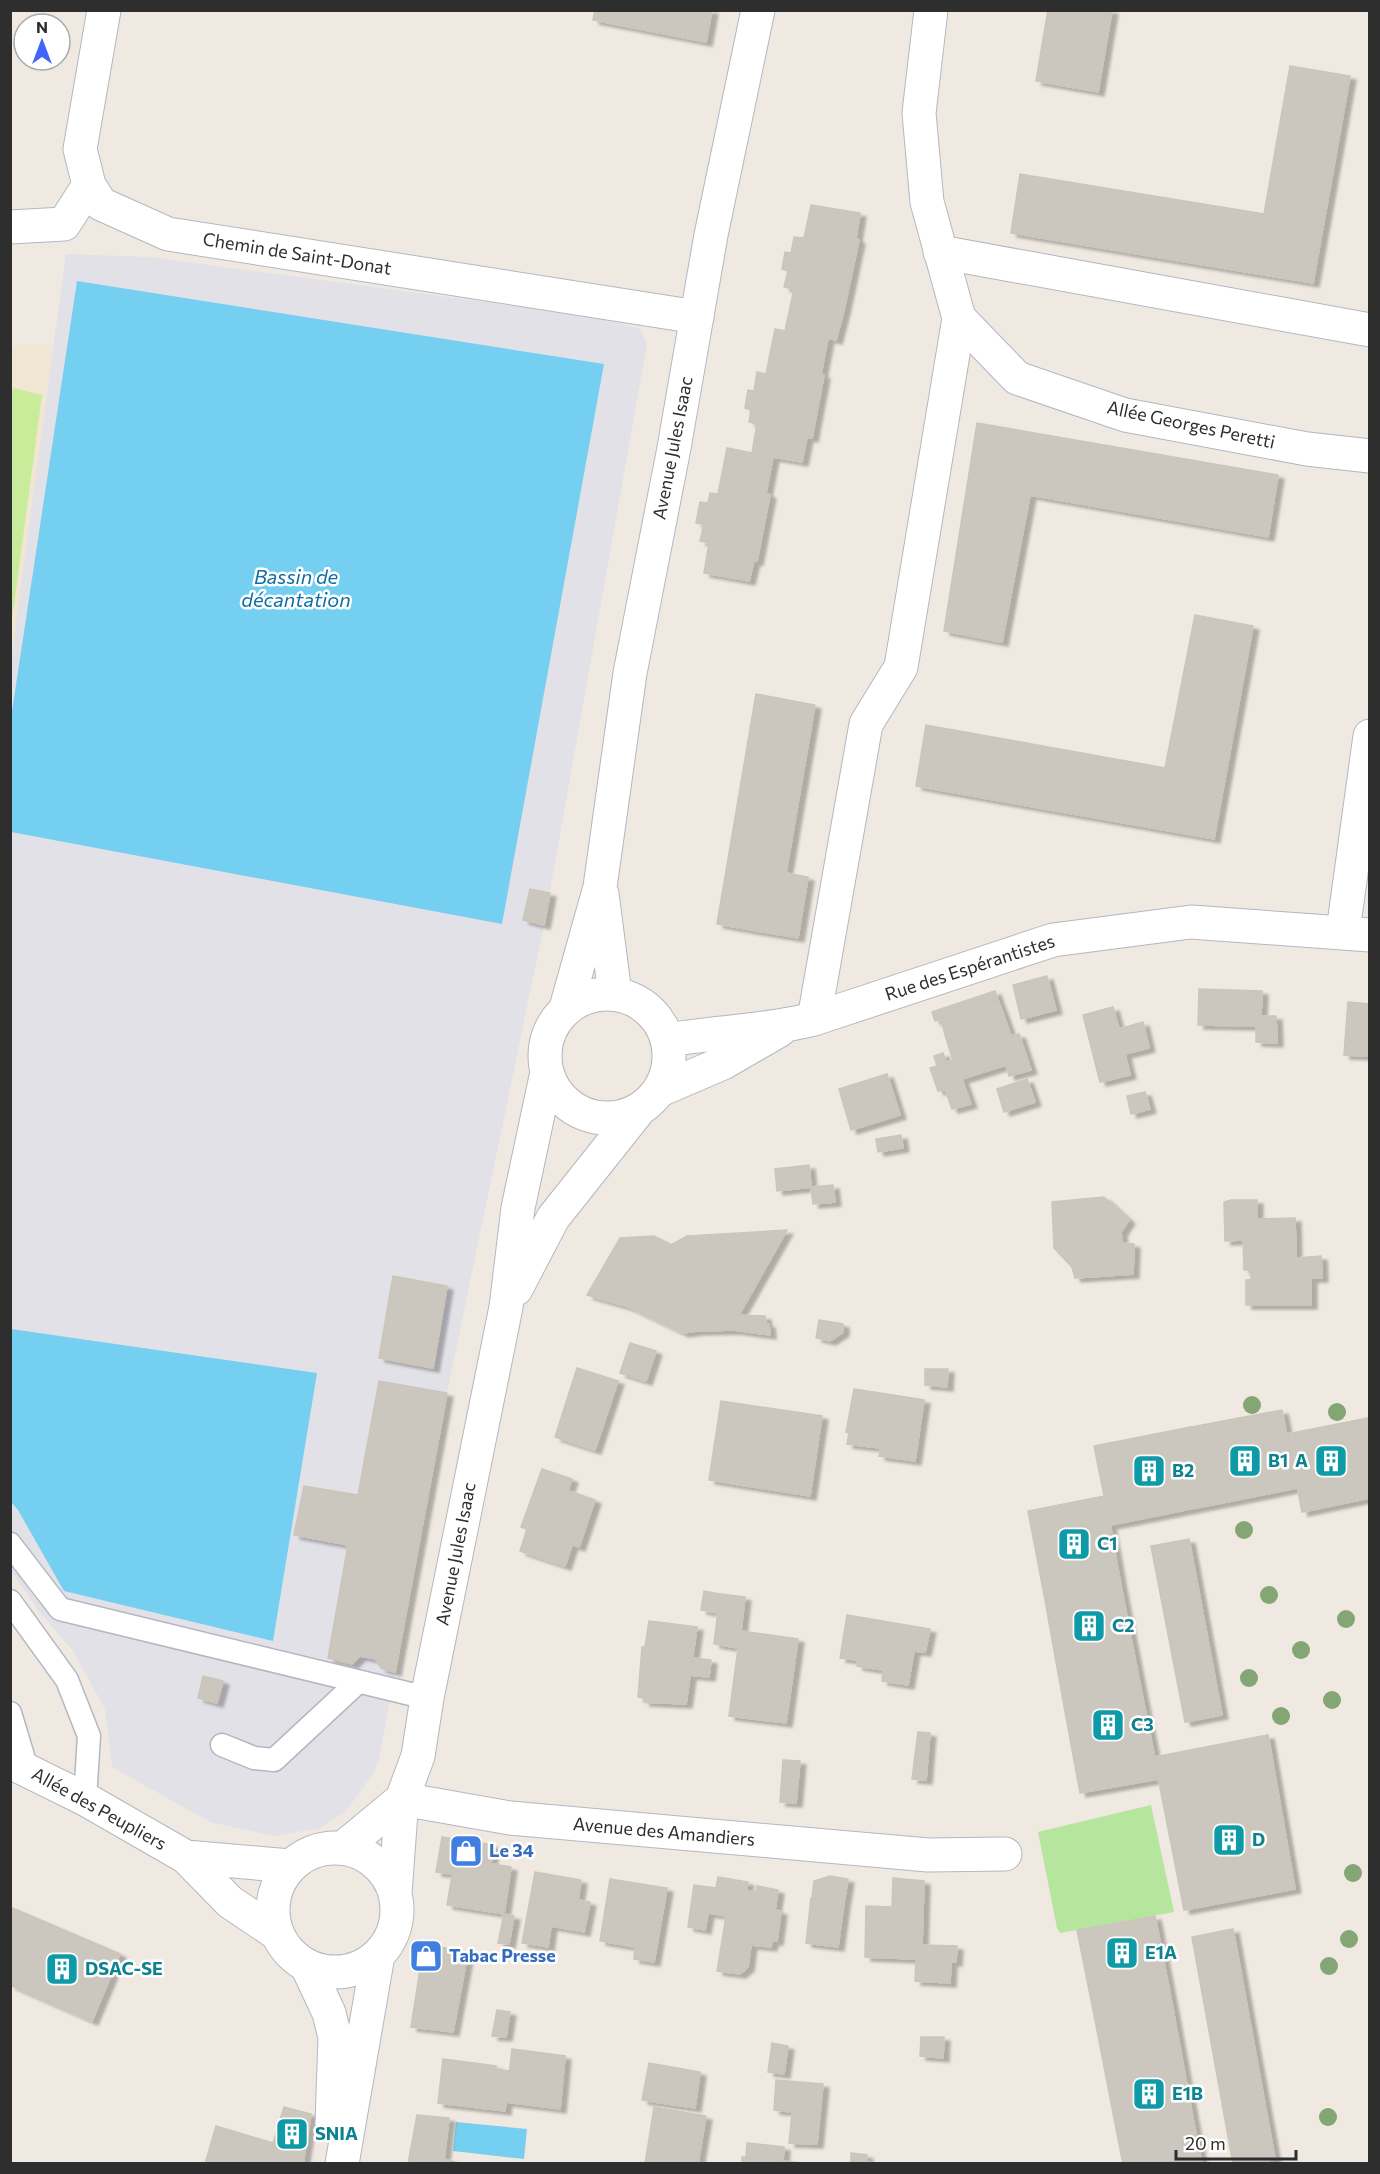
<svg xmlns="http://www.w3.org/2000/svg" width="1380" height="2174" font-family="Commissioner,sans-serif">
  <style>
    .industrial { fill: #e3e1e8 }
    .education { fill: #f0e6d1 }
    .green { fill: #b6e59e }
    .pitch { fill: #c9ec9a }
    .water { fill: #75cff0 }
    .building { fill: #cbc7bf; stroke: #cbc5ba; stroke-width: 1.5; filter: url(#shadow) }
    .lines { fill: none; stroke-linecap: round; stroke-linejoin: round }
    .lane-casing { stroke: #b4b7c1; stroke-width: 25 }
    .street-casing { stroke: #b4b7c1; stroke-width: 35 }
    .secondary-casing { stroke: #b4b7c1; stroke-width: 35 }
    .lane { stroke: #fff; stroke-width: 22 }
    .street { stroke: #fff; stroke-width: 33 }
    .secondary { stroke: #fff; stroke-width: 33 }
    .tree { fill: #84a574 }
    .labels { text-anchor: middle; stroke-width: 5; stroke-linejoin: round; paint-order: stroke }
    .street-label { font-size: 18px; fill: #2e2e2e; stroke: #fff }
    .culture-label { font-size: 18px; font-weight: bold; fill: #0d838f; stroke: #fff; text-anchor: start }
    .shop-label { font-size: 18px; font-weight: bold; fill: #366cbe; stroke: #fff; text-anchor: start }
    .water-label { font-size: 20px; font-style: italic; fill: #0d6fa3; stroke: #fff }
  </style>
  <defs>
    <filter id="shadow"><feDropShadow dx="6" dy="4" stdDeviation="1.5" flood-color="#0004"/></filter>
  </defs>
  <rect width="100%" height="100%" fill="#efe9e1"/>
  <!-- industrial -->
  <path class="industrial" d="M66 254 150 257 598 317 640 329 647 344 544 925 447 1393 379 1759 373 1774 346 1811 320 1828 274 1836 210 1822 112 1767 105 1709 73 1651 40 1613 11 1571 10 663Z"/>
  <!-- education -->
  <path class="education" d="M18 344 53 345 11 663V351Z"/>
  <!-- green -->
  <path class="green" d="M1151 1805 1174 1912 1060 1933 1057 1928 1038 1832Z"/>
  <!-- pitch -->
  <path class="pitch" d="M13 388 42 395 11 627 10 405Z"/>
  <!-- water -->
  <path class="water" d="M77 281 604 364 502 924 11 832V718Z
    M11 1329 317 1373 273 1641 64 1591 18 1510 11 1502Z
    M456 2122 527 2129 524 2159 453 2151Z"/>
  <!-- building -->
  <path class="building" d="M595 10H712L706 42 593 20Z
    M1048 10H1112L1098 92 1036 81Z
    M1290 66 1350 76 1313 283 1011 233 1020 174 1264 214Z
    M811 205 860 213 856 238 859 240 844 310 836 340 828 338 821 374 824 375 812 438 807 437 802 462 773 457 766 493 770 495 757 561 754 560 749 581 704 573 709 543 700 541 704 524 696 523 700 502 708 503 710 493 718 494 727 448 752 453 757 424 749 422 751 410 745 408 748 390 754 391 757 372 766 374 775 329 785 331 794 289 784 287 788 271 782 269 785 252 791 253 794 237 804 238Z
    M977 423 1278 475 1268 537 1030 495 1002 642 944 631Z
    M1195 615 1253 626 1214 839 916 786 926 725 1165 768Z
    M756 694 815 705 786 873 808 877 798 938 717 924Z
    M530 889 550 893 544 925 523 920Z
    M1047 976 1056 1010 1021 1019 1013 985Z
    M1199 989 1262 991 1261 1016H1276L1277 1043 1256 1042V1026L1198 1025Z
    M995 991 998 1000 935 1021 932 1012Z
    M998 1000 1004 1016 999 1017 994 1012H989L985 1017 987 1022 970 1027 964 1022H958L954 1028 955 1032 945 1035 941 1019Z
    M1348 1002 1370 1004V1056L1344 1055Z
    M1113 1007 1119 1029 1143 1022 1149 1048 1125 1054 1130 1075 1100 1082 1083 1015Z
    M989 1012H994L999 1017 1004 1016 1011 1036 1019 1034 1031 1070 1009 1076 1006 1065 962 1079 971 1104 952 1109 945 1089 938 1091 930 1068 937 1066 934 1056 943 1053 946 1062 953 1060 945 1035 955 1032 954 1028 958 1022H964L970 1027 987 1022 985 1017Z
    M887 1074 900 1115 851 1130 839 1089Z
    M1027 1079 1035 1102 1004 1112 997 1089Z
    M1145 1092 1150 1109 1131 1114 1127 1096Z
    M901 1135 903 1148 878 1152 876 1139Z
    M809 1165 811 1187 777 1191 775 1169Z
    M833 1185 835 1202 813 1204 811 1187Z
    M1104 1197 1129 1220 1121 1232 1122 1243 1134 1244 1133 1274 1075 1278 1072 1267 1054 1248 1052 1202Z
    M1231 1200H1257V1219L1295 1218 1296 1258 1321 1256 1322 1278 1251 1280V1270H1244L1243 1240 1225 1241 1224 1202Z
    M787 1230 739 1315H733L734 1330 696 1331 736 1263 687 1236Z
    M654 1236 671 1245 687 1236 736 1263 696 1331 683 1333 629 1307 587 1295 620 1238Z
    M393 1276 447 1286 433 1368 379 1358Z
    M1278 1278H1311V1305H1246V1280Z
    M733 1315 765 1316 766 1324H769L770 1335 734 1330Z
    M819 1320 843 1324V1332L830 1341 816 1338Z
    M630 1343 656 1351 646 1381 620 1373Z
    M577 1368 618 1381 595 1450 555 1437Z
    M925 1369H948L947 1387 925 1385Z
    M379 1381 447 1393 395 1672 381 1668 376 1659 360 1656 352 1664 328 1658 348 1545 294 1535 304 1486 358 1495Z
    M854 1389 924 1400 915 1461 879 1456 881 1448 847 1444 849 1433 846 1432Z
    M721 1401 822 1416 810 1496 709 1480Z
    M1282 1410 1297 1488 1206 1506 1191 1427Z
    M1368 1418 1370 1498 1302 1512 1287 1434Z
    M1191 1427 1206 1506 1110 1525 1094 1446Z
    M542 1469 572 1479 568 1490 538 1480Z
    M538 1480 595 1500 579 1547 521 1527Z
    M1105 1496 1121 1586 1045 1600 1028 1511Z
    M527 1529 572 1545 565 1566 520 1551Z
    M1189 1539 1222 1715 1185 1722 1151 1546Z
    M1121 1586 1139 1679 1062 1695 1045 1600Z
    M704 1591 720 1594 718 1613 701 1610Z
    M720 1594 745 1597 741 1631 798 1639 786 1723 729 1716 738 1648 714 1644Z
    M847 1615 930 1629 925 1652 914 1651 908 1685 882 1681 883 1670 857 1666 858 1660 840 1658Z
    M649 1621 697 1627 686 1704 644 1702V1698L638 1697 642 1647H645Z
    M693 1658 711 1660 709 1677 690 1675Z
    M203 1676 223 1681 217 1703 198 1698Z
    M1139 1679 1159 1779 1080 1793 1062 1695Z
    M918 1732 930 1733 926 1780 912 1779Z
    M1268 1735 1295 1889 1184 1910 1154 1757Z
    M783 1760 800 1761 796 1803 780 1802Z
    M442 1837 493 1845 491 1864 455 1858 452 1874 436 1872Z
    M455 1858 511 1867 504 1914 447 1905Z
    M535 1872 581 1880 578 1900 590 1902 584 1932 551 1926 548 1947 522 1943Z
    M830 1876 848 1879 844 1903 812 1898 814 1881Z
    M718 1877 748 1882 746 1891 756 1892 757 1886 778 1890 775 1910 781 1911 777 1941H772L771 1947 751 1945 748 1967 740 1974 717 1971 726 1916 708 1913 705 1930 688 1927 694 1885 716 1888Z
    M893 1878 924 1881 922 1945 957 1946 956 1962H951L950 1983 915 1981 916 1959 865 1957 866 1906 892 1907Z
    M610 1879 667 1888 656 1951 600 1941Z
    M811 1898 844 1903 838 1947 806 1943Z
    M10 1907 120 1954 92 2021 10 1985Z
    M504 1914 514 1916 509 1944 498 1943Z
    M1155 1916 1173 2009 1096 2025 1077 1930Z
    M1233 1929 1275 2159 1252 2164H1233L1192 1937Z
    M424 1944 468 1952 453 2032 411 2027Z
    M635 1947 656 1951 654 1962 634 1959Z
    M1173 2009 1194 2124 1118 2139 1096 2025Z
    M497 2010 510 2012 506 2037 492 2036Z
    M921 2037H944L943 2058 920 2056Z
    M772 2043 788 2046 784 2074 768 2072Z
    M512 2049 565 2056 560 2109 506 2102Z
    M443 2059 496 2066V2069L509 2071 505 2111 438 2103Z
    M649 2063 700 2072 695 2108 642 2100Z
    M776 2080 823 2084 817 2144 789 2143 792 2112 774 2110Z
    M284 2107 311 2114 303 2164H205L216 2126 273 2143Z
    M654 2107 706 2116 698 2163 704 2164H645Z
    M417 2115 449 2118 444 2159 463 2164H408Z
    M1194 2124 1202 2164H1123L1118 2139Z
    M747 2143 784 2147 783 2161 810 2164H742V2157H746Z
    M851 2153 867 2155 866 2161 875 2164H851Z"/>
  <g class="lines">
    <defs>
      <path id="lane" d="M10 1544 60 1609 427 1698
        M10 1601 67 1680 89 1736 85 1799
        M10 1713 27 1769
        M222 1745 254 1758 274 1760 358 1682"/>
      <path id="street" d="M104 10 80 149 89 185 101 204 168 234 697 317
        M931 10 919 113 927 202 959 318 1017 378 1125 415 1307 449 1370 456
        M10 227 64 224 89 185
        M940 252 1370 330
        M1343 931 1370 736
        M814 1019 866 724 901 667 959 318
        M10 1762 85 1799 186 1857 230 1902 276 1933
        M402 1799 510 1818 928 1855 1005 1854
        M186 1857 290 1866"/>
      <path id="secondary" d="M602 894 615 994
        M545 1056a62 62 0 1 1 124 0a62 62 0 1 1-124 0Z
        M566 1008 600 887 630 673 674 448 711 235 758 10
        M668 1040C716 1032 766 1031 814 1019L1053 940 1191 922 1370 935
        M660 1090 723 1063 780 1030
        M516 1289 553 1218 638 1111
        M343 1848 402 1799
        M273 1910a62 62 0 1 1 124 0a62 62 0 1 1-124 0Z
        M395 1893 402 1799 418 1756 427 1698 506 1307 518 1208 547 1072
        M307 1966 329 2013 335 2037 332 2123
        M342 2164 378 1955"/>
    </defs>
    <!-- lane casing -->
    <use href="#lane" class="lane-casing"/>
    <!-- street casing -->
    <use href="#street" class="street-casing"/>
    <!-- secondary casing -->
    <use href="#secondary" class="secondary-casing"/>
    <!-- lane -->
    <use href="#lane" class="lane"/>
    <!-- street -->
    <use href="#street" class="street"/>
    <!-- secondary -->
    <use href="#secondary" class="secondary"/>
  </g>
  <!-- trees -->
  <g class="tree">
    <circle cx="1252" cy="1405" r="9"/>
    <circle cx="1337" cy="1412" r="9"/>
    <circle cx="1244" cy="1530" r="9"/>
    <circle cx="1269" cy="1595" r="9"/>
    <circle cx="1346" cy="1619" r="9"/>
    <circle cx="1301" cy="1650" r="9"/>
    <circle cx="1249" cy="1678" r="9"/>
    <circle cx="1332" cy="1700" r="9"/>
    <circle cx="1281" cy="1716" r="9"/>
    <circle cx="1353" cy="1873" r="9"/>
    <circle cx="1349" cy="1939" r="9"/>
    <circle cx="1329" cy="1966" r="9"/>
    <circle cx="1328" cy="2117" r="9"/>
  </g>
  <!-- icons -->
  <defs>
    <symbol id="building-square" viewBox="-11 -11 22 22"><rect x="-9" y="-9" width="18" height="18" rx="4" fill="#0f9aa8" stroke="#fff"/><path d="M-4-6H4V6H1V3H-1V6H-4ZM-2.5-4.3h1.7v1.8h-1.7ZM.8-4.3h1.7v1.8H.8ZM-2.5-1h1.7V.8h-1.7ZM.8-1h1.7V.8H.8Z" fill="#fff"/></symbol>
    <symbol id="shop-square" viewBox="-11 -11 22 22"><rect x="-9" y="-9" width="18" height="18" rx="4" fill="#3f7fe0" stroke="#fff"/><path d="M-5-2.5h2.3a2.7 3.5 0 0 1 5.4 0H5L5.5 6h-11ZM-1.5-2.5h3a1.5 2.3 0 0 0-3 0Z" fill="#fff"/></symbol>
  </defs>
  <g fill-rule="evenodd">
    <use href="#building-square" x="1226" y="1442" width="38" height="38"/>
    <use href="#building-square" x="1312" y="1442" width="38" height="38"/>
    <use href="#building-square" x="1130" y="1452" width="38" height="38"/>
    <use href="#building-square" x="1055" y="1525" width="38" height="38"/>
    <use href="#building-square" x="1070" y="1607" width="38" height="38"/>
    <use href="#building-square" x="1089" y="1706" width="38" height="38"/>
    <use href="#building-square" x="1210" y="1821" width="38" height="38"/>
    <use href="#shop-square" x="447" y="1832" width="38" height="38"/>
    <use href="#building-square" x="1103" y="1934" width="38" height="38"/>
    <use href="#shop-square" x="407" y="1937" width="38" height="38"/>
    <use href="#building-square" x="43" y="1950" width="38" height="38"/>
    <use href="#building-square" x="1130" y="2075" width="38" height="38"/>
    <use href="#building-square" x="273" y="2115" width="38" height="38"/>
  </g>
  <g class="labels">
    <!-- street labels -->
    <g class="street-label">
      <text transform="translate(297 254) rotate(9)" y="6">Chemin de Saint-Donat</text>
      <text transform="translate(1191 425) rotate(12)" y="6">Allée Georges Peretti</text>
      <text transform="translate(673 448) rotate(-79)" y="6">Avenue Jules Isaac</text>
      <text transform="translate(970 968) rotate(-18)" y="6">Rue des Espérantistes</text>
      <text transform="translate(456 1554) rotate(-79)" y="6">Avenue Jules Isaac</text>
      <text transform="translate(99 1809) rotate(29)" y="6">Allée des Peupliers</text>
      <text transform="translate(664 1832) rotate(5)" y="6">Avenue des Amandiers</text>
    </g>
    <!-- culture labels -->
    <g class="culture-label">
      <text x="1268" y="1467">B1</text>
      <text x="1308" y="1467" text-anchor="end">A</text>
      <text x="1172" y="1477">B2</text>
      <text x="1097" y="1550">C1</text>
      <text x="1112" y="1632">C2</text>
      <text x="1131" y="1731">C3</text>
      <text x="1252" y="1846">D</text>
      <text x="1145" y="1959">E1A</text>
      <text x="85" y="1975">DSAC-SE</text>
      <text x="1172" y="2100">E1B</text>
      <text x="315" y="2140">SNIA</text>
    </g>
    <!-- shop labels -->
    <g class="shop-label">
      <text x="489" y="1857">Le 34</text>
      <text x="449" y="1962">Tabac Presse</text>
    </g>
    <!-- water labels -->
    <g class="water-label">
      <text x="296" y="584">Bassin de<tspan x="296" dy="23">décantation</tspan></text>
    </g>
  </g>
  <!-- border -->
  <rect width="1380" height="2174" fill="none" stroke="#2e2e2e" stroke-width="24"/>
  <!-- north arrow -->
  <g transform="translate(42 42)"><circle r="28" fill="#ffffff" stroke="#ababab" stroke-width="1.5"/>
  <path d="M0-4.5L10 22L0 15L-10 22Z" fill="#4264fb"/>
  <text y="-9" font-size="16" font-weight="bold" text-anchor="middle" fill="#2e2e2e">N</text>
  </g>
  <!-- scale -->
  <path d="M1176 2150v9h120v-9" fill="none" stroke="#2e2e2e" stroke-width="3"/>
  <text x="1185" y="2150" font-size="18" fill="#2e2e2e" stroke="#ffffff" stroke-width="4.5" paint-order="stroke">20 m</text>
</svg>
